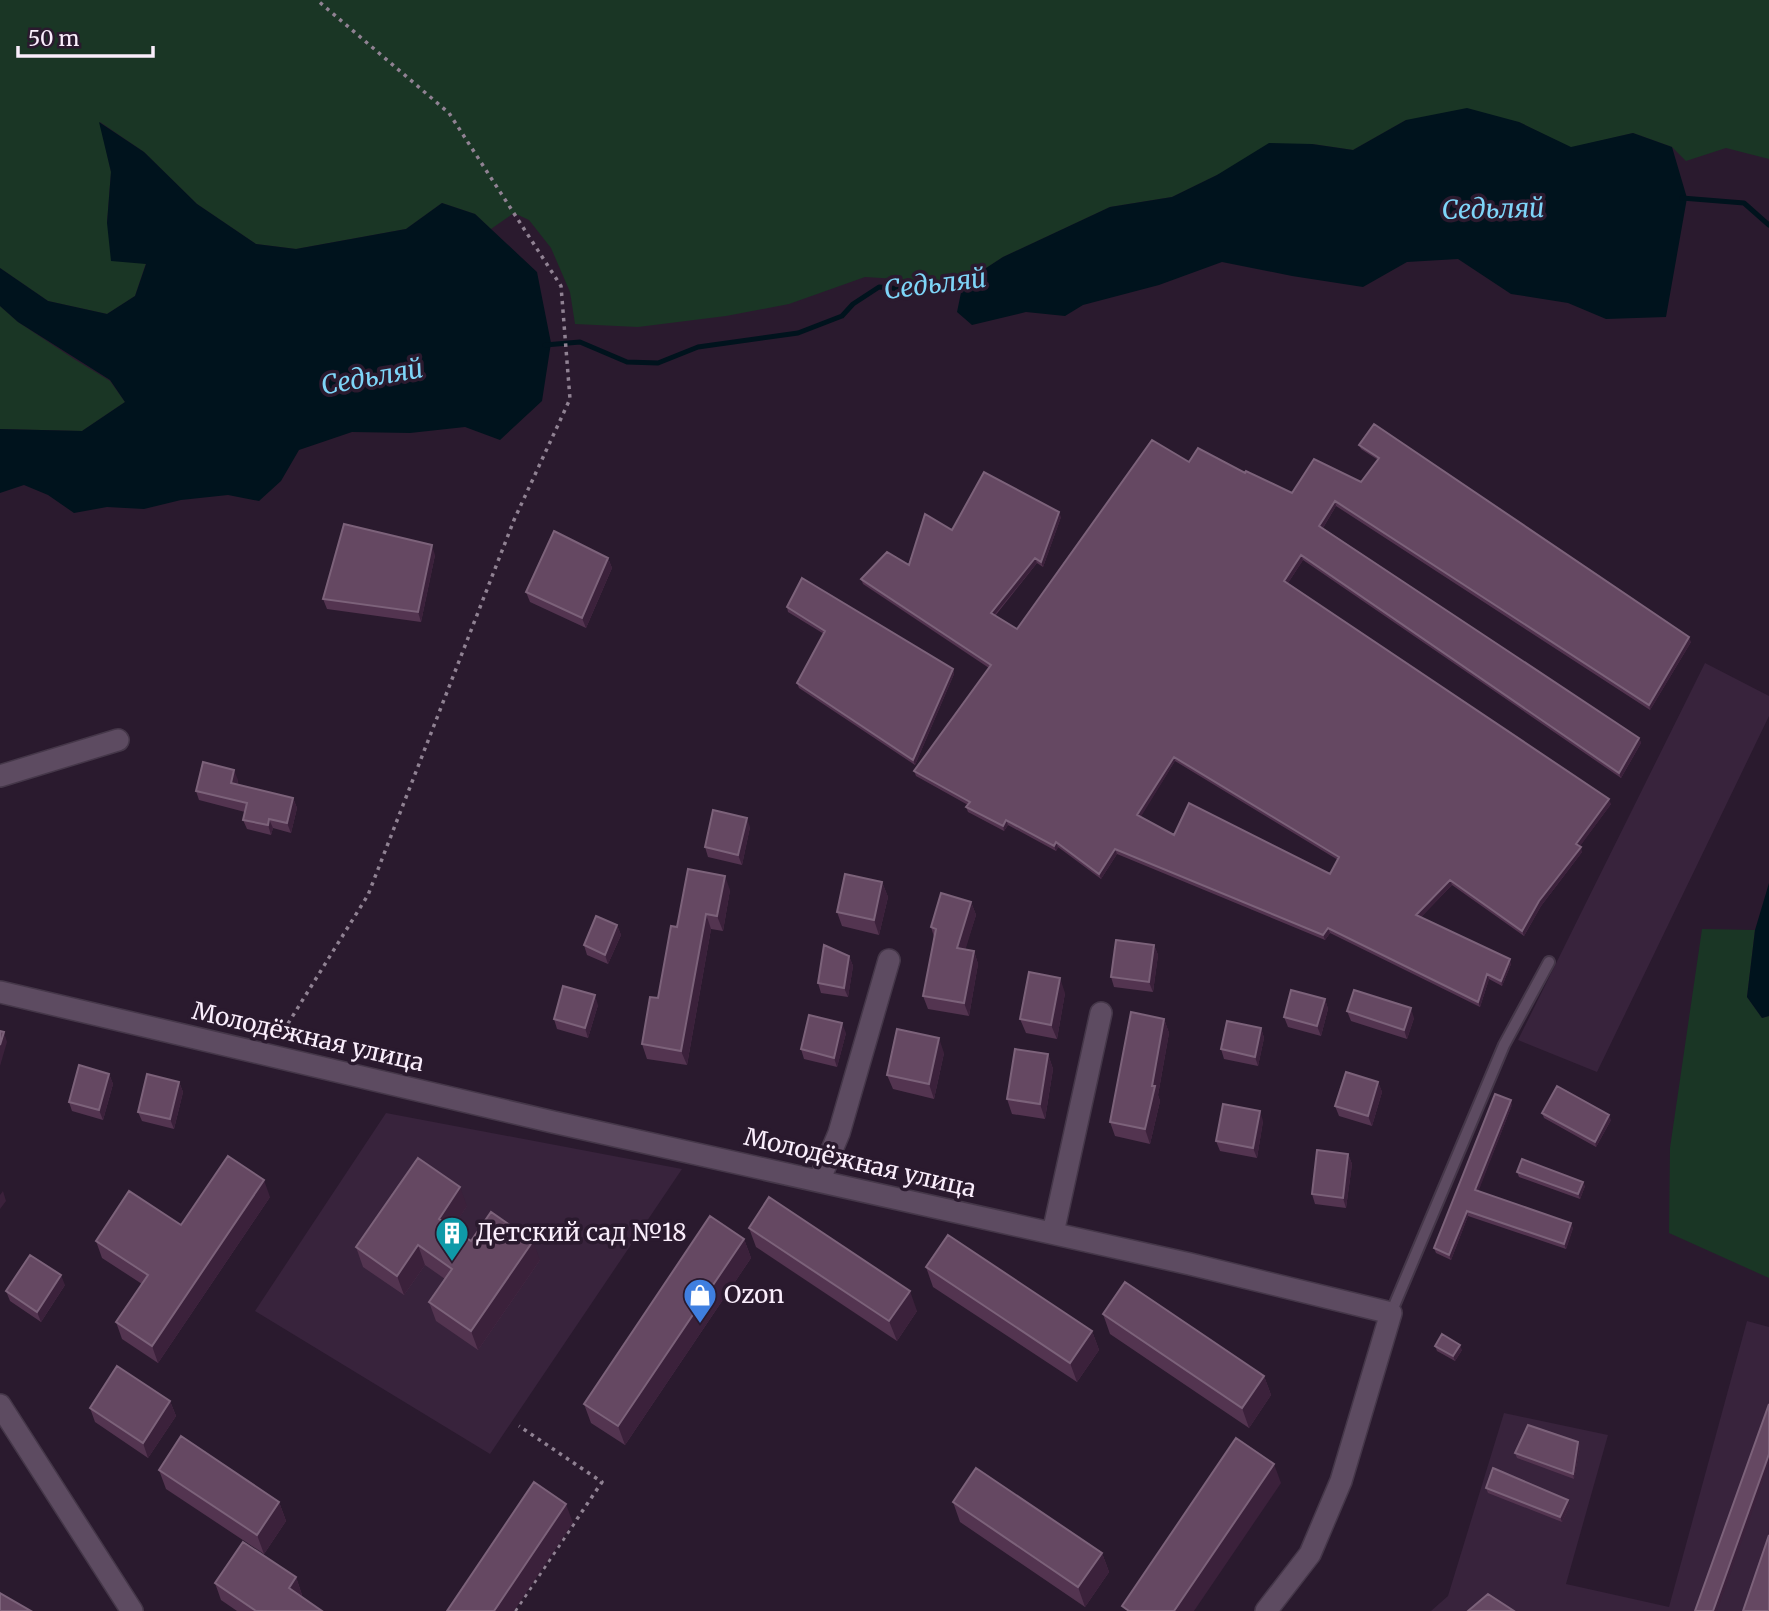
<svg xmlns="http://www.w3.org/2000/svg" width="1769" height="1611" font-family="Merriweather,serif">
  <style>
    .built { fill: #38233c }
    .green { fill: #1a3625 }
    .water { fill: #00131d }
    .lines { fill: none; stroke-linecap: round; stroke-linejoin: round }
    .stream { stroke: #00131d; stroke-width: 5 }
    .service-casing { stroke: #453749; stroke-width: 14 }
    .minor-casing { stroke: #453749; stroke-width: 24 }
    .path { stroke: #908293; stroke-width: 3.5; stroke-dasharray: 3.5 5; stroke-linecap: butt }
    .service { stroke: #5d4b61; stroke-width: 10 }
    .minor { stroke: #5d4b61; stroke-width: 21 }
    .wall { fill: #533450; fill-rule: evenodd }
    .shaded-wall { fill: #3b213b }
    .building { fill: #654862; stroke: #7c627a; stroke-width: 2; fill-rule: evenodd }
    .labels { text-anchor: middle; stroke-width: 7; stroke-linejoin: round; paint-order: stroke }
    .street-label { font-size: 24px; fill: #faeefc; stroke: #2a1a2e }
    .poi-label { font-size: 24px; fill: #faeefc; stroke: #2a1a2e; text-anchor: start }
    .water-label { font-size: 26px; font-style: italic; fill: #7ed5f8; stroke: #2a1a2e }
  </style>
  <rect width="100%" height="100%" fill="#2a1a2e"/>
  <!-- built -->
  <path class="built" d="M1705 663 1769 696V716L1597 1072 1518 1040Z
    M386 1113 682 1169 490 1454 255 1311Z
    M1747 1321 1769 1327V1611H1431L1448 1596 1504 1413 1608 1435 1566 1584 1669 1607Z"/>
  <!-- green -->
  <path class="green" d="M0 0H1769V159L1726 148 1686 161 1672 147 1633 133 1571 148 1519 122 1406 120 1353 150 1312 144 1217 175 1172 197 1110 207 1003 257 963 283 865 277 789 304 726 316 638 327 575 324 570 292 551 248 529 220 514 213 491 229 475 214 442 203 406 229 296 249 256 244 197 204 144 152 100 122 111 172 107 223 146 263 135 296 107 314 48 301 0 268Z
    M0 306 18 322 74 359 110 381 125 402 82 431 0 429Z
    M1702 929 1755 930 1747 997 1762 1018 1769 1016V1278L1669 1233 1670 1148Z"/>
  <!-- water -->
  <path class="water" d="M1467 108 1519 122 1571 147 1633 133 1672 147 1687 198 1666 317 1606 319 1568 303 1511 294 1458 259 1407 262 1363 287 1292 276 1222 262 1159 285 1083 305 1065 316 1026 312 972 325 957 312 963 283 1003 257 1110 207 1172 197 1217 175 1269 143 1312 144 1353 150 1406 120Z
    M99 122 144 152 197 204 256 244 296 249 406 229 442 203 475 214 537 272 551 343 542 401 500 440 465 427 410 433 352 432 299 450 281 481 259 501 228 495 181 500 144 509 107 507 74 513 48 495 24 485 0 493V429L82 431 125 402 110 380 18 322 0 306V268L48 301 107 314 135 296 146 264 111 261 107 223 111 172Z
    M1769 883V1016L1762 1018 1747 997 1755 930Z"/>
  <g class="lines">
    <!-- stream -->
    <path class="stream" d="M1682 198 1744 203 1769 225
      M545 345 580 342 627 362 658 363 698 347 798 333 842 316 853 304 879 287 914 290 967 282"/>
    <defs>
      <path id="service" d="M1391 1313 1504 1045 1549 962"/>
      <path id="minor" d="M0 776 118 740
        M0 992 553 1122 1190 1264 1391 1313 1341 1481 1310 1554 1266 1611
        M819 1181 839 1133 889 960
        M1053 1233 1101 1013
        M0 1405 132 1611"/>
    </defs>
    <!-- service casing -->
    <use href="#service" class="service-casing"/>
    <!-- minor casing -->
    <use href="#minor" class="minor-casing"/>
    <!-- path -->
    <path class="path" d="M279 1038 368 895 514 520 570 399 561 286 449 113 317 0
      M515 1611 602 1482 519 1426"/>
    <!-- service -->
    <use href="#service" class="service"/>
    <!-- minor -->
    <use href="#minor" class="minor"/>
  </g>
  <!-- wall -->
  <path class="wall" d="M1359 445 1691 642 1650 710 1336 506 1323 528 1639 738 1641 743 1621 778 1303 560 1288 583 1611 804 1579 847 1582 852 1541 906 1524 936 1452 885 1421 917 1511 964 1502 986 1489 979 1480 1007 1330 933 1325 940 1117 854 1101 879 1058 847 1056 851 1008 825 1004 831 968 812 966 807 968 805 916 776 914 771 989 668 863 584 861 579 909 565 952 530 1061 517 1043 567 1037 563 995 616 1017 629 1189 462 1245 473 1292 493 1361 482 1378 460 1361 449ZM1175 761 1338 860 1330 874 1174 835 1140 817Z
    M435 555 421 622 327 609 323 599Z
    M608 558 612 568 586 628 530 602 526 592Z
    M787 607 953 669 954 674 915 765 799 688 797 683 824 634 788 612Z
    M238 780 237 785 293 798 297 808 291 833 273 828 271 835 247 829 243 820 245 812 199 800 196 791Z
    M750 827 742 865 708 857 705 847Z
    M882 882 888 897 879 935 842 926 837 912Z
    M730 890 723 931 711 929 687 1065 647 1059 642 1044 658 998 677 927Z
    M971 902 976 915 965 949 974 951 978 964 969 1016 928 1009 923 996 934 937 931 927Z
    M617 925 621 935 608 964 587 955 584 945Z
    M1154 945 1158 955 1153 992 1114 987 1111 977Z
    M849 956 853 966 848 997 821 993 818 983Z
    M1065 993 1057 1039 1026 1033 1020 1019Z
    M1325 999 1328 1009 1321 1036 1288 1027 1284 1017Z
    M598 1005 588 1038 557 1029 554 1019Z
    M1347 1011 1414 1018 1407 1039 1351 1021Z
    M1164 1019 1169 1033 1158 1095 1160 1101 1150 1144 1115 1136 1110 1122Z
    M1261 1028 1264 1038 1258 1066 1224 1059 1221 1049Z
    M846 1033 837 1067 804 1059 801 1049Z
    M944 1053 934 1099 893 1089 887 1075Z
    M1048 1054 1053 1069 1045 1119 1012 1114 1007 1099Z
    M109 1074 113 1084 103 1120 72 1111 69 1102Z
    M179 1082 183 1092 174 1129 142 1121 138 1112Z
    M1378 1082 1382 1092 1372 1126 1339 1116 1335 1106Z
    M1512 1105 1478 1191 1573 1228 1566 1249 1468 1216 1451 1260 1436 1253 1434 1248Z
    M1542 1113 1611 1120 1596 1147 1544 1118Z
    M1263 1121 1257 1158 1220 1151 1216 1141Z
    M1348 1154 1352 1164 1346 1208 1315 1204 1312 1194Z
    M1517 1172 1585 1186 1580 1199 1519 1177Z
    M270 1197 158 1363 122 1339 116 1322 142 1284 102 1258 96 1241 181 1225Z
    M467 1206 452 1228 471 1241 540 1260 478 1350 436 1321 429 1302 445 1279 425 1265 404 1295 363 1267 356 1247Z
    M749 1228 917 1311 897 1341 756 1247Z
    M744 1239 751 1258 625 1445 591 1423 584 1404Z
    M926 1267 1092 1331 1099 1350 1077 1382 933 1287Z
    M65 1285 41 1322 10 1301 6 1291Z
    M1103 1314 1264 1376 1271 1395 1249 1428 1110 1334Z
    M1435 1346 1462 1350 1455 1361 1437 1351Z
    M170 1401 176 1416 148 1458 95 1422 90 1408Z
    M1578 1442 1580 1446 1574 1479 1517 1458 1515 1453Z
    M159 1470 279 1502 286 1521 264 1554 166 1489Z
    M1486 1488 1570 1505 1562 1522 1488 1493Z
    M953 1502 1102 1553 1109 1572 1085 1607 960 1522Z
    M296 1577 302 1595 301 1596 322 1611H237L221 1600 215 1583Z"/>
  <!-- shaded-wall -->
  <path class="shaded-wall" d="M1335 501 1336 506 1321 531 1319 526Z
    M1059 512 1061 517 1043 567 1041 562Z
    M432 545 435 555 421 622 418 612Z
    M1301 555 1303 560 1286 586 1284 581Z
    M608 558 612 568 586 628 582 618Z
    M1035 558 1037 563 992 618 991 613Z
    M1689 637 1691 642 1650 710 1649 705Z
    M953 669 954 674 915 765 913 760Z
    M1639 738 1641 743 1621 778 1619 773Z
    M1174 757 1175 761 1139 820 1137 815Z
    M234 770 238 780 234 793 231 783Z
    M293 798 297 808 291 833 287 823Z
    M1609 799 1611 804 1578 849 1576 844Z
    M747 818 750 827 742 865 738 855Z
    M269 819 273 828 271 835 268 825Z
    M1006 820 1008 825 1004 831 1003 826Z
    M1056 842 1058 847 1056 851 1054 846Z
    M1581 847 1582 852 1541 906 1524 936 1522 931 1539 901Z
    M1115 849 1117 854 1101 879 1099 874Z
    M725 876 730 890 723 931 717 916Z
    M1450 880 1452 885 1418 920 1416 915Z
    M882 882 888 897 879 935 874 920Z
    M971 902 976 915 962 961 957 948Z
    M706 914 711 929 687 1065 681 1051Z
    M617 925 621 935 608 964 605 955Z
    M1328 928 1330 933 1325 940 1323 935Z
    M1154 945 1158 955 1153 992 1149 982Z
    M974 951 978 964 969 1016 964 1003Z
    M849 956 853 966 848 997 844 988Z
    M1510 959 1511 964 1502 986 1501 981Z
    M1487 974 1489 979 1480 1007 1478 1002Z
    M1060 978 1065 993 1057 1039 1051 1025Z
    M595 995 598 1005 588 1038 585 1028Z
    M1325 999 1328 1009 1321 1036 1317 1026Z
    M1411 1008 1414 1018 1407 1039 1404 1030Z
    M1164 1019 1169 1033 1158 1095 1160 1101 1150 1144 1145 1129Z
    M842 1023 846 1033 837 1067 834 1058Z
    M1261 1028 1264 1038 1258 1066 1255 1057Z
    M4 1032 7 1042 0 1066V1045Z
    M939 1038 944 1053 934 1099 929 1084Z
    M1048 1054 1053 1069 1045 1119 1040 1104Z
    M109 1074 113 1084 103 1120 99 1110Z
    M179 1082 183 1092 174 1129 170 1119Z
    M1378 1082 1382 1092 1372 1126 1368 1116Z
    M1511 1100 1512 1105 1477 1195 1475 1190Z
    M1260 1111 1263 1121 1257 1158 1253 1148Z
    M1609 1115 1611 1120 1596 1147 1595 1142Z
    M1348 1154 1352 1164 1346 1208 1343 1198Z
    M264 1180 270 1197 158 1363 152 1346Z
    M1583 1182 1585 1186 1580 1199 1578 1194Z
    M460 1187 467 1206 446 1238 439 1219Z
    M3 1191 6 1201 0 1209V1195Z
    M1467 1211 1468 1216 1451 1260 1449 1255Z
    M1571 1223 1573 1228 1566 1249 1564 1244Z
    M744 1239 751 1258 625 1445 618 1426Z
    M533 1241 540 1260 478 1350 471 1331Z
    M418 1245 425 1265 404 1295 397 1276Z
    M61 1275 65 1285 41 1322 37 1312Z
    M910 1291 917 1311 897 1341 889 1321Z
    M1092 1331 1099 1350 1077 1382 1070 1363Z
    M1460 1345 1462 1350 1455 1361 1453 1356Z
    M1264 1376 1271 1395 1249 1428 1242 1408Z
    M170 1401 176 1416 148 1458 143 1443Z
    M1578 1442 1580 1446 1574 1479 1573 1474Z
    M1769 1454V1464L1717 1611H1713Z
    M1274 1464 1281 1483 1194 1611H1174Z
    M1568 1500 1570 1505 1562 1522 1560 1517Z
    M279 1502 286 1521 264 1554 257 1535Z
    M566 1504 573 1523 514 1611H494Z
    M1102 1553 1109 1572 1085 1607 1078 1587Z
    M296 1577 302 1595 295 1605 289 1588Z"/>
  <!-- building -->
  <path class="building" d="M1374 424 1689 637 1649 705 1335 501 1319 526 1639 738 1619 773 1301 555 1284 581 1609 799 1576 844 1581 847 1539 901 1522 931 1450 880 1416 915 1510 959 1501 981 1487 974 1478 1002 1328 928 1323 935 1115 849 1099 874 1056 842 1054 846 1006 820 1003 826 966 807 970 802 914 771 991 665 861 579 887 552 909 565 925 514 952 530 984 472 1059 512 1041 562 1035 558 991 613 1017 629 1152 440 1189 462 1198 448 1245 473 1246 471 1292 493 1314 459 1361 482 1379 458 1359 445ZM1174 757 1339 857 1330 874 1189 803 1174 835 1137 815Z
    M344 524 432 545 418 612 323 599Z
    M554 531 608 558 582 618 526 592Z
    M802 578 953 669 913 760 797 683 825 631 787 607Z
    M203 762 234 770 231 783 293 798 287 823 269 819 268 825 243 820 247 803 196 791Z
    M713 810 747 818 738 855 705 847Z
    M688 869 725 876 717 916 706 914 681 1051 642 1044 650 997 658 998 671 926 677 927Z
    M845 874 882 882 874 920 837 912Z
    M941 893 971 902 957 948 974 951 964 1003 923 996 936 929 931 927Z
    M596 916 617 925 605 955 584 945Z
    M1116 940 1154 945 1149 982 1111 977Z
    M824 945 849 956 844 988 818 983Z
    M1029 972 1060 978 1051 1025 1020 1019Z
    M563 986 595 995 585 1028 554 1019Z
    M1291 990 1325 999 1317 1026 1284 1017Z
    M1354 990 1411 1008 1404 1030 1347 1011Z
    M1131 1012 1164 1019 1152 1086H1155L1145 1129 1110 1122Z
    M809 1015 842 1023 834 1058 801 1049Z
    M1227 1021 1261 1028 1255 1057 1221 1049Z
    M897 1029 939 1038 929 1084 887 1075Z
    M0 1031 4 1032 0 1045Z
    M1015 1049 1048 1054 1040 1104 1007 1099Z
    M79 1065 109 1074 99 1110 69 1102Z
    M1346 1072 1378 1082 1368 1116 1335 1106Z
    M147 1074 179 1082 170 1119 138 1112Z
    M1557 1086 1609 1115 1595 1142 1542 1113Z
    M1495 1094 1511 1100 1475 1190 1571 1223 1564 1244 1467 1211 1449 1255 1434 1248Z
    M1223 1104 1260 1111 1253 1148 1216 1141Z
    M1317 1150 1348 1154 1343 1198 1312 1194Z
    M228 1156 264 1180 152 1346 116 1322 148 1275 96 1241 129 1191 181 1225Z
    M418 1158 460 1187 439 1219 471 1241 491 1212 533 1241 471 1331 429 1302 452 1269 418 1245 397 1276 356 1247Z
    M1522 1159 1583 1182 1578 1194 1517 1172Z
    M769 1197 910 1291 889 1321 749 1228Z
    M710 1216 744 1239 618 1426 584 1404Z
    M948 1235 1092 1331 1070 1363 926 1267Z
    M30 1255 61 1275 37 1312 6 1291Z
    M1125 1282 1264 1376 1242 1408 1103 1314Z
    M1442 1334 1460 1345 1453 1356 1435 1346Z
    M117 1366 170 1401 143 1443 90 1408Z
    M1769 1404V1454L1713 1611H1695Z
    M1528 1425 1578 1442 1573 1474 1515 1453Z
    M181 1436 279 1502 257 1535 159 1470Z
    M1236 1438 1274 1464 1174 1611H1129L1122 1606Z
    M976 1468 1102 1553 1078 1587 953 1502Z
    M1493 1468 1568 1500 1560 1517 1486 1488Z
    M534 1482 566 1504 494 1611H447Z
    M1769 1535V1611H1743Z
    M243 1542 296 1577 289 1588 322 1611H256L215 1583Z
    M0 1593 31 1611H0Z
    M1488 1594 1514 1611H1468Z"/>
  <!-- icons -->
  <defs>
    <symbol id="building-pin" viewBox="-11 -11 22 30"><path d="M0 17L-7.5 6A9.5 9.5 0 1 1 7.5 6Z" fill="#0f9aa8" stroke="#2a1a2e"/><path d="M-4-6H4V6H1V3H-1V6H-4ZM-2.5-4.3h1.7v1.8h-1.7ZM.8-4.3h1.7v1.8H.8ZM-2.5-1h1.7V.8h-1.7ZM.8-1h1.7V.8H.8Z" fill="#fff"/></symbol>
    <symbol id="shop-pin" viewBox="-11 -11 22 30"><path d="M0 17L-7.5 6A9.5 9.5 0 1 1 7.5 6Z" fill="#3f7fe0" stroke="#2a1a2e"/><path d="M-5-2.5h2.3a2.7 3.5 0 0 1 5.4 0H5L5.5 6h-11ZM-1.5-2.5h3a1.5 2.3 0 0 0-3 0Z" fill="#fff"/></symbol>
  </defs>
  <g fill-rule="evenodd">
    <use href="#building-pin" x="433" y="1214" width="38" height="52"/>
    <use href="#shop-pin" x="681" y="1276" width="38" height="52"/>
  </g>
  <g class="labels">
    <!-- street labels -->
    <g class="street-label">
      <text transform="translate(308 1037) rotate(13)" y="8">Молодёжная улица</text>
      <text transform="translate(860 1163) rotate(13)" y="8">Молодёжная улица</text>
    </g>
    <!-- poi labels -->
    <g class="poi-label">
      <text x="476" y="1241">Детский сад №18</text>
      <text x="724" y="1303">Ozon</text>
    </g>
    <!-- water labels -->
    <g class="water-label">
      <text transform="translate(1493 209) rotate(-1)" y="9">Седьляй</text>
      <text transform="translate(935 284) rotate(-7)" y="9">Седьляй</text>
      <text transform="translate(372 377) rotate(-10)" y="9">Седьляй</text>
    </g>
  </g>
  <!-- scale -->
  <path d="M18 46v10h135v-10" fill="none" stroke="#faeefc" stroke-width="3.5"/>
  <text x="28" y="46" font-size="21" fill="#faeefc" stroke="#2a1a2e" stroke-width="5" paint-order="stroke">50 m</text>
</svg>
